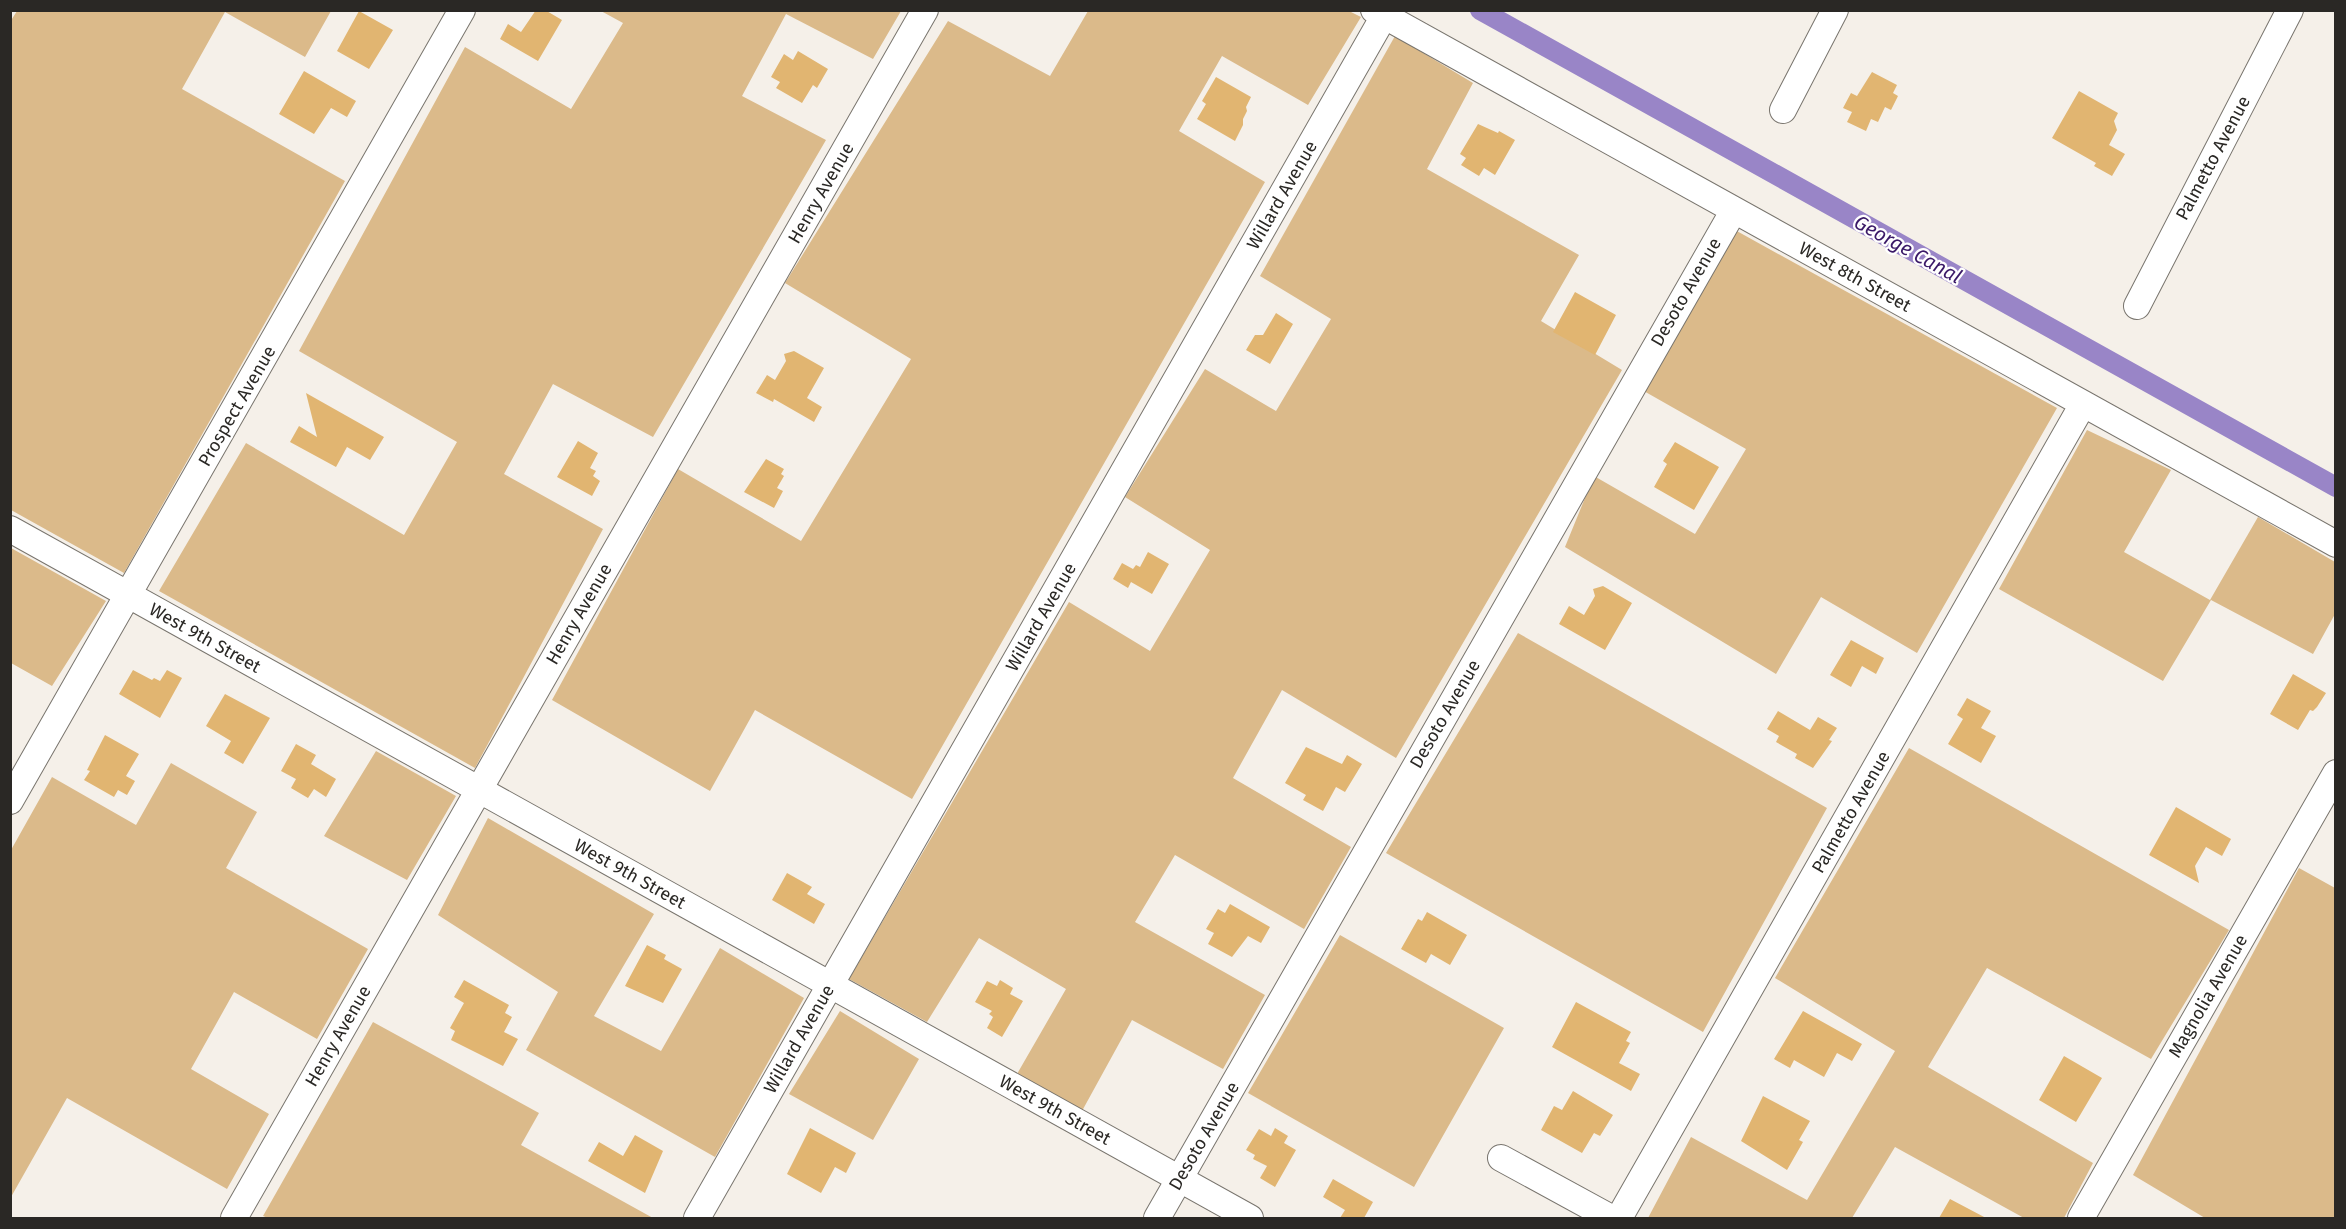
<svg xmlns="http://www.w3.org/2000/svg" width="2346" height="1229" font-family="'Fira Sans',sans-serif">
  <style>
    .green { fill: #dbba8a }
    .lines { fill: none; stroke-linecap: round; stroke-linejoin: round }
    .canal { stroke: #9985c7; stroke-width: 20 }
    .building { fill: #e1b571 }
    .minor-casing { stroke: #79756e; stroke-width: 28 }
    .minor { stroke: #fff; stroke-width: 26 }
    .labels { text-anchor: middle; stroke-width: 4.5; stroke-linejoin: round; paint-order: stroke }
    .street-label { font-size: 18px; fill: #2a2825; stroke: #fff }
    .water-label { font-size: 20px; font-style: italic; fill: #3a1967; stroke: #fff }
  </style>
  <rect width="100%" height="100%" fill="#f5f0e9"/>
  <!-- green -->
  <path class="green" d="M17 11H331L305 57 225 12 182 89 345 181 124 573 11 510 10 22Z
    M601 11H901L873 59 786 14 742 96 826 140 653 437 553 384 504 474 603 529 475 768 159 591 246 443 404 535 457 442 299 351 465 47 571 109 623 23Z
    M1349 11 1361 17 1308 105 1222 56 1179 131 1265 182 912 799 755 710 710 791 552 700 678 469 801 541 911 359 785 283 948 21 1050 76 1088 11Z
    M1395 36 1473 83 1427 169 1579 255 1541 321 1622 370 1396 758 1282 690 1233 778 1351 847 1304 929 1175 855 1135 922 1265 995 1223 1069 1132 1020 1082 1111 1017 1074 1066 989 979 938 927 1022 849 979 1069 602 1150 651 1210 550 1125 497 1205 369 1276 411 1331 319 1260 276Z
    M1735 230 2057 408 1917 653 1821 597 1776 674 1565 547 1594 476 1695 534 1746 449 1642 390Z
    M2087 430 2171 470 2124 552 2210 600 2258 517 2335 562V614L2313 654 2211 600 2163 681 1999 589Z
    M11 548 106 601 52 686 11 663Z
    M1518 633 1827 808 1703 1032 1386 853Z
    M1909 748 2229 930 2151 1059 1987 968 1928 1067 2093 1163 2064 1218H2024L1895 1147 1852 1218H1648L1691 1137 1807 1200 1895 1051 1775 978Z
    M376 751 456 796 407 880 324 836Z
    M171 763 257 812 226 868 368 949 317 1039 234 992 191 1069 269 1114 227 1189 67 1098 11 1197V850L52 777 136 825Z
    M488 818 654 914 594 1016 661 1051 720 948 804 998 715 1157 526 1050 558 992 438 915Z
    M2299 868 2335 888V1218H2205L2133 1175Z
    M1340 935 1504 1028 1414 1187 1248 1093Z
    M840 1011 919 1059 873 1140 789 1094Z
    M373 1022 539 1113 521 1145 653 1218H268L263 1216Z"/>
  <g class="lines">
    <!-- canal -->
    <path class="canal" d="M1480 10 2336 487"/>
  </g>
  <!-- building -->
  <path class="building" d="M536 10H545L562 20 538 61 500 39 508 24 521 32Z
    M359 11 393 30 369 69 337 51Z
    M798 51 828 69 817 88 813 85 802 103 776 88 780 82 771 77 784 54 793 60Z
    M304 71 356 101 347 117 331 108 314 134 279 114Z
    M1872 72 1897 85 1893 93 1898 96 1891 110 1885 107 1878 122 1871 119 1866 131 1847 122 1852 112 1843 108 1851 93 1857 96Z
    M1216 77 1251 97 1246 107 1247 111 1243 119V125L1235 141 1197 119 1206 104 1202 101Z
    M2079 91 2118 113 2114 121 2117 130 2109 145 2125 154 2112 176 2094 166 2096 163 2052 138Z
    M1478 124 1498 133 1499 131 1515 140 1495 175 1484 168 1479 176 1461 165 1466 158 1460 154Z
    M1575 292 1616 315 1595 355 1553 332Z
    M1276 313 1293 324 1270 364 1246 350 1255 335H1263Z
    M794 351 824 368 807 398 822 407 814 422 774 399 773 402 756 393 767 375 775 380 786 361 784 354Z
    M306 393 384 437 370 460 347 447 336 467 290 442 299 426 317 437Z
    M578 441 598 453 590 468 596 471 593 476 600 481 592 496 557 477Z
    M1675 442 1719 467 1694 510 1654 487 1667 464 1663 461Z
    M766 459 784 469 781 474 784 476 777 488 783 491 774 508 744 492Z
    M1148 552 1169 564 1152 594 1131 582 1128 588 1113 579 1122 563 1133 569 1136 565 1140 567Z
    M1603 586 1632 603 1605 650 1559 624 1569 606 1584 615 1595 596 1593 589Z
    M1851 640 1884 658 1876 674 1862 666 1851 687 1830 675Z
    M133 670 152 680 154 678 160 681 167 670 182 678 160 718 119 694Z
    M2293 674 2326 693 2317 707 2313 711 2310 710 2298 730 2270 714Z
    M225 694 270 718 243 764 224 753 231 741 206 726Z
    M1967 698 1991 711 1981 728 1996 736 1981 763 1948 744 1963 719 1957 715Z
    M1778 711 1810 730 1818 717 1837 728 1829 740 1832 741 1813 768 1795 758 1797 754 1776 742 1779 736 1767 729Z
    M105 735 139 754 126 776 135 781 127 795 118 790 114 797 84 780 90 771 87 770Z
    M296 744 316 755 311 764 336 779 326 797 314 789 308 798 291 788 296 779 281 771Z
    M1306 747 1342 764 1347 755 1362 764 1345 792 1336 787 1323 811 1303 800 1306 795 1285 783Z
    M2176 807 2231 839 2222 856 2206 847 2195 866 2199 883 2149 855Z
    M787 873 812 887 807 894 825 904 814 924 772 900Z
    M1230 904 1270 927 1261 943 1248 936 1232 957 1208 944 1214 933 1206 929 1218 909 1225 913Z
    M1427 912 1467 935 1450 965 1431 954 1426 963 1401 949 1418 919 1422 921Z
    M647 945 666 955 664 959 682 969 663 1003 625 986Z
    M464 980 509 1005 505 1013 512 1017 504 1032 518 1039 503 1066 451 1040 455 1031 450 1028 464 1003 454 997Z
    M1000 980 1013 988 1010 994 1023 1001 1002 1037 987 1028 993 1017 989 1014 992 1011 975 1002 987 981 997 986Z
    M1576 1002 1631 1032 1626 1041 1630 1043 1619 1063 1640 1074 1631 1091 1552 1047Z
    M1803 1011 1862 1044 1852 1061 1837 1053 1824 1077 1794 1060 1790 1068 1774 1059Z
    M2064 1056 2102 1078 2076 1122 2039 1100Z
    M1573 1091 1613 1115 1600 1136 1594 1133 1582 1153 1541 1130 1554 1106 1562 1110Z
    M1763 1096 1810 1121 1799 1140 1803 1142 1787 1170 1741 1141Z
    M810 1128 856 1153 846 1173 835 1167 821 1193 787 1174Z
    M1275 1128 1288 1136 1284 1143 1296 1150 1275 1187 1260 1178 1267 1166 1253 1159 1255 1155 1246 1150 1259 1129 1271 1136Z
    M635 1135 663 1151 645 1193 588 1161 599 1142 623 1156Z
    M1333 1179 1373 1202 1364 1218H1340L1345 1210 1323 1197Z
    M1950 1199 1986 1218H1939Z"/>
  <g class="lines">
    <defs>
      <path id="minor" d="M1374 10 2336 544
        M1783 110 1835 10
        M2137 306 2290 10
        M10 529 1250 1218
        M10 801 462 10
        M1501 1158 1611 1218
        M234 1218 925 10
        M697 1218 1384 16
        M1157 1218 1734 210
        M1619 1218 2083 404
        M2081 1218 2336 773"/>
    </defs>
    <!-- minor casing -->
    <use href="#minor" class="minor-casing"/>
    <!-- minor -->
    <use href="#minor" class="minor"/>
  </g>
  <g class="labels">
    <!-- street labels -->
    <g class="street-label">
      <text transform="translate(2213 158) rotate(-62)" y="6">Palmetto Avenue</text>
      <text transform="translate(821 193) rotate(-60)" y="6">Henry Avenue</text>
      <text transform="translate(1282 195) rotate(-60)" y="6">Willard Avenue</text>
      <text transform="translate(1855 277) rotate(29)" y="6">West 8th Street</text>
      <text transform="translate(1686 292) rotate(-60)" y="6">Desoto Avenue</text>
      <text transform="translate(237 406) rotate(-60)" y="6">Prospect Avenue</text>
      <text transform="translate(579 614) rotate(-60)" y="6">Henry Avenue</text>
      <text transform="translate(1041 617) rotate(-60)" y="6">Willard Avenue</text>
      <text transform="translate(205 638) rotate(29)" y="6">West 9th Street</text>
      <text transform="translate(1445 714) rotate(-60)" y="6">Desoto Avenue</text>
      <text transform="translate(1851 812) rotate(-60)" y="6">Palmetto Avenue</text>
      <text transform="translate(630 874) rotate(29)" y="6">West 9th Street</text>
      <text transform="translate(2208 996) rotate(-60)" y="6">Magnolia Avenue</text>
      <text transform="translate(338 1036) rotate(-60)" y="6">Henry Avenue</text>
      <text transform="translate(799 1039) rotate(-60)" y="6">Willard Avenue</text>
      <text transform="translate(1055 1110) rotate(29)" y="6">West 9th Street</text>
      <text transform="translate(1204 1136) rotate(-60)" y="6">Desoto Avenue</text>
    </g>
    <!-- water labels -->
    <g class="water-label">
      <text transform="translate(1908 249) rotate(29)" y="7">George Canal</text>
    </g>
  </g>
  <!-- border -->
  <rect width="2346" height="1229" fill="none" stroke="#2a2825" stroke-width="24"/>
</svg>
